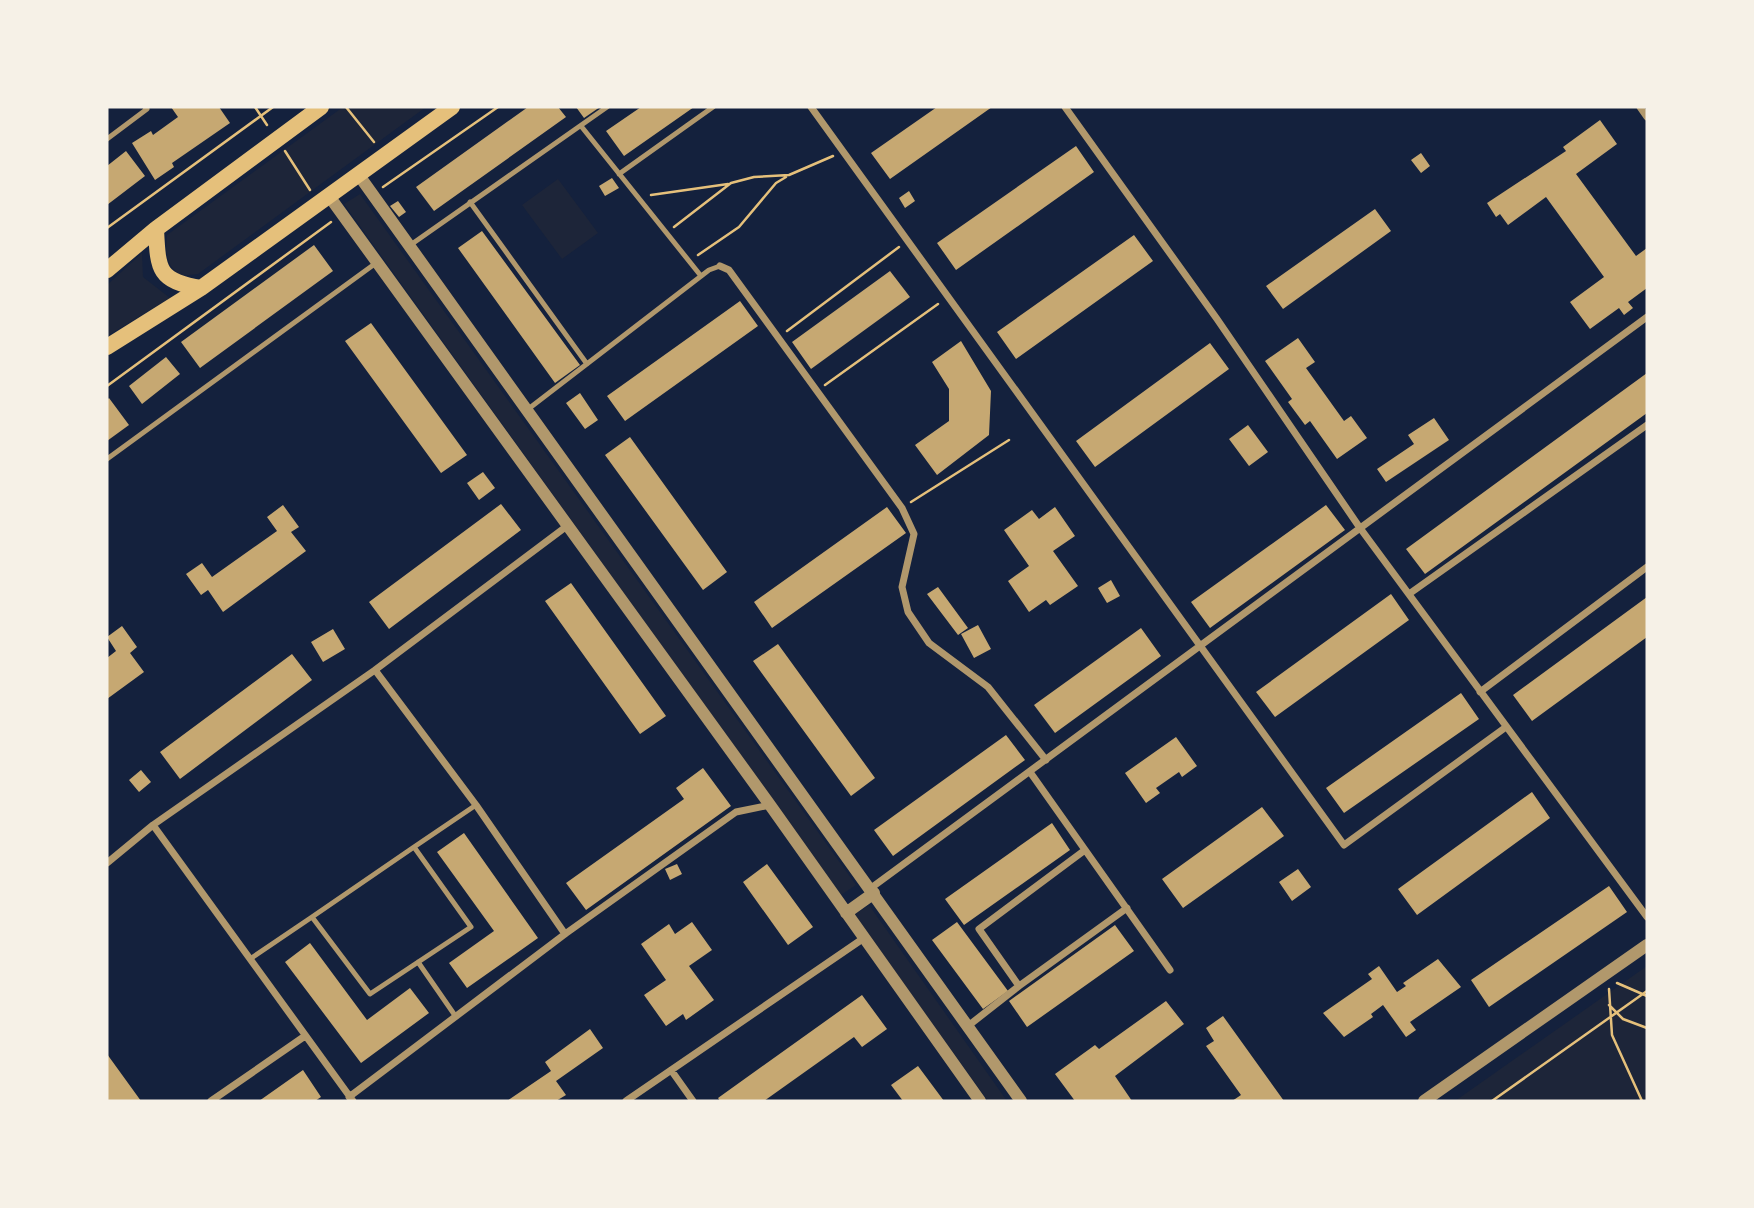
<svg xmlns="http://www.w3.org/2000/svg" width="1754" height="1208" font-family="Lato,sans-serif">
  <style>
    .green { fill: #1d2539 }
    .building { fill: #c6a872 }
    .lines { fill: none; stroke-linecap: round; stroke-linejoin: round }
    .path { stroke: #e5c07b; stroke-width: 2.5 }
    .service { stroke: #b1986c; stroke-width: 5 }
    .minor { stroke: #b1986c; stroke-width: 7 }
    .tertiary { stroke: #b1986c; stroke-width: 12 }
    .trunk { stroke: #e5c07b; stroke-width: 16 }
  </style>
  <rect width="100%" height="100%" fill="#14213d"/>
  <!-- green -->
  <path class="green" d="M343 107H426L198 274 181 276C166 265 165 254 167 235Z
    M558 179 598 233 562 259 522 205Z
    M360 194 856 885 841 895 344 204Z
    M142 253 143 277 170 298 107 336V285Z
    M869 905 1007 1101H988L854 915Z
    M1647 966V1101H1455Z"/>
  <!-- building -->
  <path class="building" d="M171 107H219L230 123 172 163 174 167 155 180 132 143 151 131 153 135 178 117Z
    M528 107H558L566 117 434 211 416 187Z
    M576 107H600L584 118Z
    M641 107H694L624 156 606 131Z
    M937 107H992L890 179 871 153Z
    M1600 120 1617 144 1576 174 1636 256 1647 248V288L1628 302 1633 308 1624 315 1619 308 1590 329 1570 302 1604 277 1546 197 1508 225 1500 214 1496 217 1487 203 1566 151 1563 147Z
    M1076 146 1094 172 956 270 937 243Z
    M126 151 145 176 107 205V166Z
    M1421 153 1430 166 1421 173 1411 160Z
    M612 178 619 188 605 196 599 186Z
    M909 191 915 201 905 208 899 198Z
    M398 201 406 212 399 217 390 206Z
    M1375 209 1391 231 1283 309 1266 286Z
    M482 231 580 365 555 383 458 248Z
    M1134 235 1153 261 1016 359 997 332Z
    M314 245 333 271 200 368 181 342Z
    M890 271 910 297 811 369 792 342Z
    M740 301 758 326 625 421 607 396Z
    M371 323 467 455 441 473 345 341Z
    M1298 338 1315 362 1306 368 1344 421 1351 416 1367 438 1337 459 1310 421 1305 425 1288 402 1292 399 1265 361Z
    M961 341 991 391 989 435 937 475 915 445 949 421V389L932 362Z
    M1210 343 1229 369 1095 467 1076 441Z
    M166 357 180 374 142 404 129 386Z
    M1647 373V413L1425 574 1406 549Z
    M580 393 598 420 585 429 566 403Z
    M109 398 129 425 107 441V400Z
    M1434 418 1449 440 1386 482 1377 469 1414 444 1408 435Z
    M1248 425 1268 452 1249 466 1229 439Z
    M630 437 727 572 703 590 605 455Z
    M483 472 495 488 479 500 467 483Z
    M501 504 521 530 389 629 369 602Z
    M283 505 299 527 291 532 306 551 223 612 208 590 201 595 186 574 202 563 212 577 277 531 267 517Z
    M1326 505 1345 530 1210 628 1191 602Z
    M887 507 906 533 772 628 754 602Z
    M1055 507 1075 536 1053 551 1078 586 1050 605 1046 600 1029 612 1008 581 1029 566 1004 530 1032 510 1039 519Z
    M1111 580 1120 596 1107 603 1098 588Z
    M571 583 666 716 640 734 545 601Z
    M938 587 968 628 958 635 927 594Z
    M1391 594 1409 620 1275 717 1256 692Z
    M1647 597V637L1532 721 1513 695Z
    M978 625 991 649 974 658 961 634Z
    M122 626 137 647 130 653 144 672 107 699V658L116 651 107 637Z
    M1141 628 1161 656 1055 733 1034 705Z
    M333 629 345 649 323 662 311 642Z
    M778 644 875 778 851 796 753 661Z
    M292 654 312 680 180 779 160 752Z
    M1461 693 1479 719 1344 813 1326 788Z
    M1006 735 1025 760 893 856 874 830Z
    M1176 737 1197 766 1182 777 1179 772 1156 788 1160 793 1146 803 1125 773Z
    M703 768 731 806 586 910 566 883 684 799 676 788Z
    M141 770 151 782 139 792 129 780Z
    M1532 792 1550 818 1417 915 1398 889Z
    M1262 807 1284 836 1183 908 1162 879Z
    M1052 823 1070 850 964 925 945 899Z
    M464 833 538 938 467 988 449 963 494 931 437 852Z
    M677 864 682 874 670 880 665 869Z
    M767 864 813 927 788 945 743 882Z
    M1298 869 1311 887 1292 901 1279 882Z
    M1609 886 1627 912 1489 1007 1471 980Z
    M692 922 712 950 689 966 714 1000 686 1020 683 1014 666 1026 644 995 666 980 641 944 669 924 675 934Z
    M957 922 1008 991 983 1009 932 940Z
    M1115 925 1134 951 1027 1027 1009 1001Z
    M310 943 367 1020 410 988 429 1013 361 1063 285 962Z
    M1438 959 1461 987 1410 1022 1416 1030 1406 1037 1383 1005 1371 1014 1373 1017 1344 1037 1323 1013 1372 979 1368 974 1379 966 1397 992 1406 986 1403 983Z
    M862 995 887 1029 862 1047 854 1037 764 1101H720L718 1098Z
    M1166 1001 1184 1024 1115 1076 1132 1101H1075L1055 1074 1095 1045 1099 1049Z
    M1223 1016 1284 1101H1232L1241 1095 1206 1046 1214 1041 1206 1028Z
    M590 1029 603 1048 556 1081 566 1095 556 1101H507L551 1071 545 1062Z
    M107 1054 141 1101H107Z
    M918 1066 944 1101H903L891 1085Z
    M303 1070 321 1097 315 1101H259Z"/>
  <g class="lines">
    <!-- path -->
    <path class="path" d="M255 107 267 125
      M346 107 374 142
      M285 151 310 190
      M383 187 498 107
      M651 195 728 184
      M674 227 731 183 754 177 789 175 833 156
      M107 228 273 107
      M698 255 739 227 776 183 786 177
      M787 331 899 247
      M825 385 938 304
      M107 386 331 222
      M911 502 1009 440
      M1617 983 1647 996
      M1609 989 1612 1035 1642 1101
      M1609 1005 1623 1019 1647 1028
      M1492 1101 1647 991"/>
    <!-- service -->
    <path class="service" d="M581 126 701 276
      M107 139 147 109 145 107
      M619 174 713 107
      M470 202 587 364
      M409 246 607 107
      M527 410 709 270 720 266
      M107 459 376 263
      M312 917 414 847
      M250 959 312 917 370 994 471 927 414 847 476 805
      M418 962 456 1017"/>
    <!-- minor -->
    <path class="minor" d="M811 107 1344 845 1506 727
      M1065 107 1217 319 1360 528 1647 917
      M1640 107 1647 117
      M720 266 729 270 902 508 914 534 902 587 908 612 929 643 988 687 1046 760
      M1409 594 1647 425
      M375 670 476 805 565 934
      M1480 692 1647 567
      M1030 772 1170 970
      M153 825 353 1101
      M1085 850 979 929 1019 986 1127 908
      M107 863 153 825 375 670 567 526
      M871 888 1647 317
      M968 1026 1019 986
      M671 1070 693 1101
      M349 1097 565 934 736 812 770 805
      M211 1101 305 1036
      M626 1101 864 938"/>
    <!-- tertiary -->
    <path class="tertiary" d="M358 174 1021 1101
      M329 196 770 805 980 1101
      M846 913 874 893
      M1424 1101 1647 945"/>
    <!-- trunk -->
    <path class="trunk" d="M156 229C158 270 158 281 201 288
      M107 270 156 229 321 107
      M107 347 201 288 452 107"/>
  </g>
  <!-- border -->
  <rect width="1754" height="1208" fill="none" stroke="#f6f1e7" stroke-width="217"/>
</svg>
